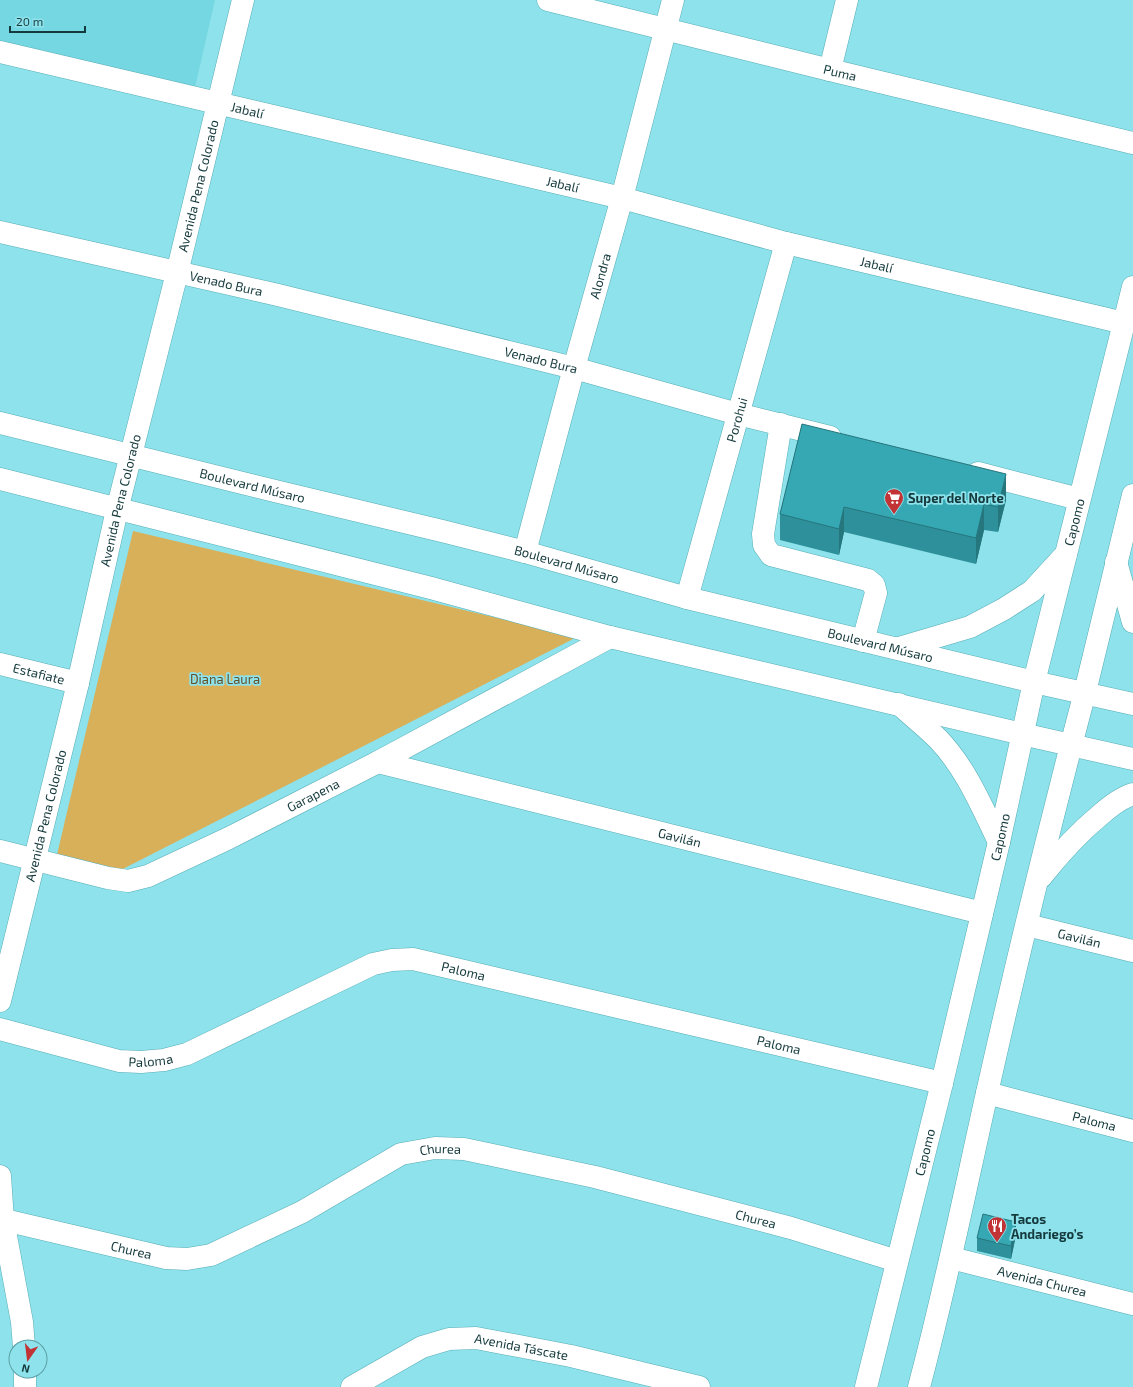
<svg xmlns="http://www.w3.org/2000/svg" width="1133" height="1387" viewBox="0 0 1133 1387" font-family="'Exo 2',sans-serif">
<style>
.built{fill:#75d7e1}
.green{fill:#d9b05a}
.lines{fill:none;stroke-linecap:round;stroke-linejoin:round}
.minor-casing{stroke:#57adb6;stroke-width:23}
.major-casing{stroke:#57adb6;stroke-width:23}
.minor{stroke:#fff;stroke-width:22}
.major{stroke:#fff;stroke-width:22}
.wall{fill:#2e909a}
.shaded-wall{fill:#26767d}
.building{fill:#36a8b3;stroke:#26767d}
.labels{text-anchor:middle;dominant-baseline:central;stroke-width:3.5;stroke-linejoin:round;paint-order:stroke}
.street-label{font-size:13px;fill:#153a3d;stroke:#8de2eb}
.poi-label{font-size:13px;font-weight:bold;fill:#153a3d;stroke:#8de2eb;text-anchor:start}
.park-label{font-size:13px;fill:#645129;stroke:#8de2eb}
</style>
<rect width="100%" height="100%" fill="#8de2eb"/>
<path class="built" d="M0,0H215L193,96L0,50Z"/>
<path class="green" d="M133,531L577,637L115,873L56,859Z"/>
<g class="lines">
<g class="minor-casing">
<g id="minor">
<path id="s1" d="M548,0L830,70L1133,143"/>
<path id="s2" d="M0,52L622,198L786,243L1124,323"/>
<path d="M830,70L847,0"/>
<path id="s3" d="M0,232L278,295L574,368L738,414L830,437"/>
<path id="s4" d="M0,423L279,492L442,531L525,552L687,598L1034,682L1133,287"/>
<path d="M781,424L763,534L764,545L771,555L868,580L874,585L876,593L863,641"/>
<path d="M978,473L1079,499"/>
<path d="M0,479L431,588L610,637L1022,734"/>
<path id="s5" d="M525,552L574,368L622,198L673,0"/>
<path id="s6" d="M687,598L786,243"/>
<path d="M899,648L970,627L1004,609L1032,591L1066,554"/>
<path id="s7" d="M0,664L78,683"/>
<path d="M1085,692L1133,495"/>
<path id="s8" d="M378,762L982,913"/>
<path id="s9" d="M0,851L108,878L128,881L148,876L229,838L378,762L610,637"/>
<path id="s10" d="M1027,925L1133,951"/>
<path id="s11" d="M0,1001L78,683L117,510L177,273L243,0"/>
<path id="s12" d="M0,1029L119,1061L141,1062L164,1060L187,1054L373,964L392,960L413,959L942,1083"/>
<path id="s13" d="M987,1093L1133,1131"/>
<path d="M0,1176L3,1220L22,1322L24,1347"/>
<path id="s14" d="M0,1219L166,1258L187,1259L211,1255L302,1212L401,1154L435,1148L464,1149L595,1177L791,1228L897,1261"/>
<path id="s15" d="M951,1258L1133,1304"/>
<path d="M25,1371V1387"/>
<path id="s16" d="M352,1387L422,1347L449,1339L476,1338L571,1356L699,1387"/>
</g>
</g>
<g class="major-casing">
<g id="major">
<path d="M1116,562L1133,622"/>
<path d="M899,704C912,716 926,727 938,739C966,768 982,807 999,842"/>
<path d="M1022,734L1133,759"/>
<path d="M1041,877C1060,853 1076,835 1099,816C1109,807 1120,798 1133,794"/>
<path id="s17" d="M866,1387L942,1083L999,842L1034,682L1133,704"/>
<path d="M919,1387C945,1290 965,1191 987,1093C1017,959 1050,825 1085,692"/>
</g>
</g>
<use href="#minor" class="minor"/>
<use href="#major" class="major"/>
</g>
<path class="wall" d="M802,424L1006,500L998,532L984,530L976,564L844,532L839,555L780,540V514Z
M1016,1235L1011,1259L977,1251V1238Z"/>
<path class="shaded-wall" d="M1006,474V500L998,532V507Z
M984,504V530L976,564V538Z
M844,507V532L839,555V529Z
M1016,1222V1235L1011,1259V1246Z"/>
<path class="building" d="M802,424L1006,474L998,507L984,504L976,538L844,507L839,529L780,514Z
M983,1214L1016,1222L1011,1246L977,1238Z"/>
<defs>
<g id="supermarket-pin" transform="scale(1)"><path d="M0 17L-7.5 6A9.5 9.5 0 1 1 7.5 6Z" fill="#c23336" stroke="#8de2eb"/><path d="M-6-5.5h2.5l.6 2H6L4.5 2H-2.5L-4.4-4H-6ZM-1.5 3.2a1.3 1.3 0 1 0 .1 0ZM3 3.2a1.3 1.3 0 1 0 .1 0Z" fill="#fff"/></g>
<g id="restaurant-pin" transform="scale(1)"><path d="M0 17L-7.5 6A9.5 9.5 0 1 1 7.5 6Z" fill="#c23336" stroke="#8de2eb"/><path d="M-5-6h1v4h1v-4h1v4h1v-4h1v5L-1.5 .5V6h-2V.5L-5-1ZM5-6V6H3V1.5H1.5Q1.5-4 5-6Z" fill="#fff"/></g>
</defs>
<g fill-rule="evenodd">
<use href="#supermarket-pin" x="894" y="498"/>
<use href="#restaurant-pin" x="997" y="1226"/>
</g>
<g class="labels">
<g class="street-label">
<text stroke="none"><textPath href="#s1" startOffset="301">Puma</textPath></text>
<text stroke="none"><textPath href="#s2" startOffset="254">Jabalí</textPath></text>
<text stroke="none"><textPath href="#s2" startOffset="578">Jabalí</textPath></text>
<text stroke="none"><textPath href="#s11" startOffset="839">Avenida Pena Colorado</textPath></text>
<text stroke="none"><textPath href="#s2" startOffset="902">Jabalí</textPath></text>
<text stroke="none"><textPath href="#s5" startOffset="286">Alondra</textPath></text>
<text stroke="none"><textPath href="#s3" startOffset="232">Venado Bura</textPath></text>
<text stroke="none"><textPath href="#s3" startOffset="556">Venado Bura</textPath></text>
<text stroke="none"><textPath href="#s6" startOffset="185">Porohui</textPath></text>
<text stroke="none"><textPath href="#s4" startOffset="260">Boulevard Músaro</textPath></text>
<text stroke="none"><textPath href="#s11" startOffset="515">Avenida Pena Colorado</textPath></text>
<text stroke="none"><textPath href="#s4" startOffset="1231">Capomo</textPath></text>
<text stroke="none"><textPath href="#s4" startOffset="584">Boulevard Músaro</textPath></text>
<text stroke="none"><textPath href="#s4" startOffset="908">Boulevard Músaro</textPath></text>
<text stroke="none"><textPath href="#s7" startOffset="40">Estafiate</textPath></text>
<text stroke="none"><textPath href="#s9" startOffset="336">Garapena</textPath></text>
<text stroke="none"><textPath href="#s11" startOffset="191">Avenida Pena Colorado</textPath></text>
<text stroke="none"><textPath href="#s8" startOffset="311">Gavilán</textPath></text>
<text stroke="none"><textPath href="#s17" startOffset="566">Capomo</textPath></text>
<text stroke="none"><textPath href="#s10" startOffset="54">Gavilán</textPath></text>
<text stroke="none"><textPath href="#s12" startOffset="491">Paloma</textPath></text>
<text stroke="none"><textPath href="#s12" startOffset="815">Paloma</textPath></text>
<text stroke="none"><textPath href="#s12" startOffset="155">Paloma</textPath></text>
<text stroke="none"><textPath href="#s13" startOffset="111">Paloma</textPath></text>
<text stroke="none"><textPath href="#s14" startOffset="471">Churea</textPath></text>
<text stroke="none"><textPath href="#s17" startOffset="242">Capomo</textPath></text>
<text stroke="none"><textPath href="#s14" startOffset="795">Churea</textPath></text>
<text stroke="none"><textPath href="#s14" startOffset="135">Churea</textPath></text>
<text stroke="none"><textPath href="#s15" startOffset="94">Avenida Churea</textPath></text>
<text stroke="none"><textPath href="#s16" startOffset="182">Avenida Táscate</textPath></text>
</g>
<g class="poi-label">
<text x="908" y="498">Super del Norte</text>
<text x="1011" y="1219">Tacos<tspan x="1011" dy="15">Andariego’s</tspan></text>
</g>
<g class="park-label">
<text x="225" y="679">Diana Laura</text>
</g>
</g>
<g transform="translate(28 1359) rotate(194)"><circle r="19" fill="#8de2eb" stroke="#5d9fa5"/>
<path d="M0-3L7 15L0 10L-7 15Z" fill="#c23336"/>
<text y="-6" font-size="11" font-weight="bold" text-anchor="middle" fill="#153a3d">N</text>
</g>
<path d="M10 26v6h75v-6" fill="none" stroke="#153a3d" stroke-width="2"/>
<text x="16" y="26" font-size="12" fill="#153a3d" stroke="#8de2eb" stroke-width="3" paint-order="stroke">20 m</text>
</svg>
